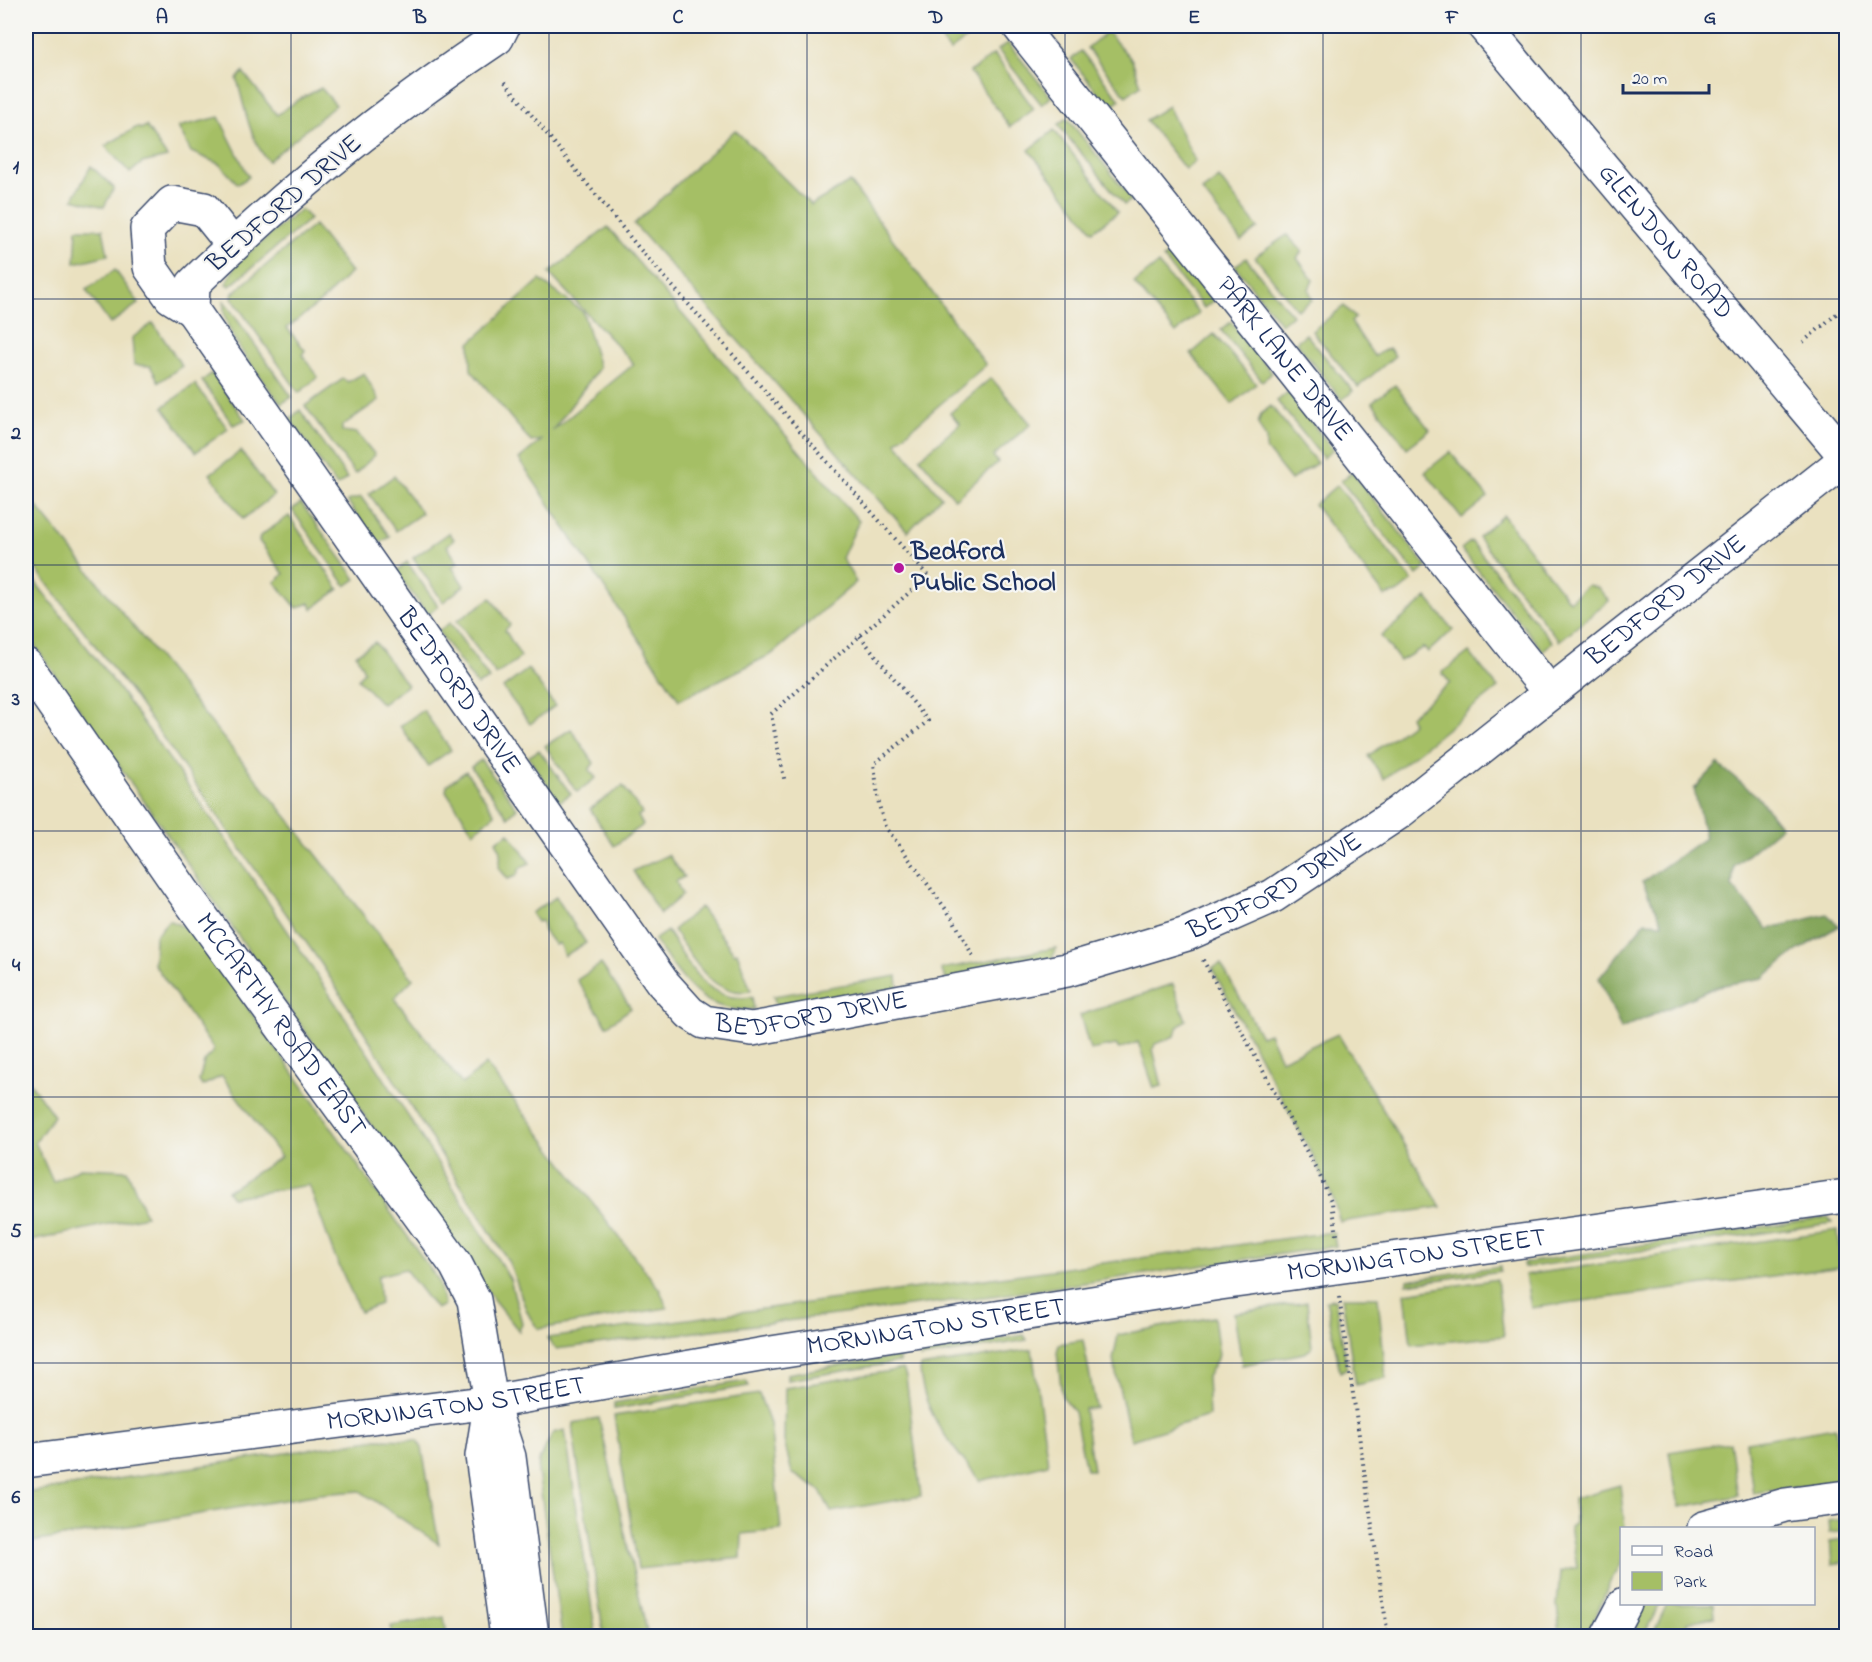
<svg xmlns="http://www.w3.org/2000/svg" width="1872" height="1662" viewBox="0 0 1872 1662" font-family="'Indie Flower',sans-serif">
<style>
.green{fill:#a5bf65;stroke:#607762;stroke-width:1.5}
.forest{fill:#84a65a;stroke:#506a5c;stroke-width:1.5}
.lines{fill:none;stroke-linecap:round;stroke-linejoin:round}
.minor-casing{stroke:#3a4a6d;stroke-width:36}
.tertiary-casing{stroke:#3a4a6d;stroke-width:36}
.secondary-casing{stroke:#3a4a6d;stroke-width:36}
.path{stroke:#3a4a6d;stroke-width:4;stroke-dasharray:1.5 4.5;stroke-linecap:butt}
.minor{stroke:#fff;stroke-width:33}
.tertiary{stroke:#fff;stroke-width:33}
.secondary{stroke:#fff;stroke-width:33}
.grid{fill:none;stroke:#1b2f5e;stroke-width:1.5;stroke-opacity:0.55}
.poi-dot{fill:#b5179e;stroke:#f6f6f2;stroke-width:2}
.labels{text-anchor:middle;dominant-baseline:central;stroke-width:4.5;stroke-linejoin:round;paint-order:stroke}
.street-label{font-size:27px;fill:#1b2f5e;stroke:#f6f6f2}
.poi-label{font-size:27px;font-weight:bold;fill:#1b2f5e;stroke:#f6f6f2;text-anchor:start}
.neatline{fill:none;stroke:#1b2f5e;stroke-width:2}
.grid-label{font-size:20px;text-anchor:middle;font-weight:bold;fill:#1b2f5e}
</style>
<rect width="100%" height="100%" fill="#f6f6f2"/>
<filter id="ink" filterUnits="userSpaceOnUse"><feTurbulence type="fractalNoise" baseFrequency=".0167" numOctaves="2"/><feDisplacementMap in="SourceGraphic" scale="12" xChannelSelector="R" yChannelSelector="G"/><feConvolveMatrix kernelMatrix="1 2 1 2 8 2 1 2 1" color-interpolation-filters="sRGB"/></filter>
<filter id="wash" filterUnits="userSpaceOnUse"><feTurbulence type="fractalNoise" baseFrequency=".008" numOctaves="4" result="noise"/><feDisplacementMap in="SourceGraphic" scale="24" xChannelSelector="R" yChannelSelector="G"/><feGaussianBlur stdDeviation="1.35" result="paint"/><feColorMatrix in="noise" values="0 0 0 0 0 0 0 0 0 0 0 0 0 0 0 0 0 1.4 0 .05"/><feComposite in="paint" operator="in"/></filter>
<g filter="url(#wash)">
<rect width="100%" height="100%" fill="#eae1c0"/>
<path class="green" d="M931,26H970L975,32L950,51Z
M1107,32L1132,60L1141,85L1126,96L1087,48Z
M1008,43L1051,97L1042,105L998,50Z
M1081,51L1120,100L1110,108L1071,59Z
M994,54L1034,109L1010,127L970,72Z
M243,72L277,115L298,100L321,88L336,105L268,161C250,141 244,105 237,79Z
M1168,106L1195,161L1185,169L1146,120Z
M219,117L249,177L238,184L219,164L191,152L178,127Z
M1067,118L1132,199L1124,205L1058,125Z
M146,126L167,157L142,163L130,173L105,146L137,127L141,129Z
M735,130L811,205L850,182L986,365L896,442L941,497L908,532L634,224Z
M1054,130L1118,212L1093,231L1029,150Z
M91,166L114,188L104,207L73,199Z
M1219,178L1258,228L1241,241L1202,191Z
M301,209L310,219L230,286L226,284L237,263Z
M314,225L351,272L323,300L287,328L305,350L302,355L318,377L299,393L232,298L233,293Z
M608,227L859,521L842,558L856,582L772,654L679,700L519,459L542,440L531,442L471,370L470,343L540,280L583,312L599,368L552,431L634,364L549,273Z
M77,229H103L108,255L75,263Z
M1287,235L1302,251L1297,258L1313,280L1309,289L1312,300L1297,310L1255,257Z
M1174,250L1214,300L1204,308L1163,258Z
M1246,258L1292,315L1281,324L1235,266Z
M1158,264L1199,313L1176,333L1134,283Z
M115,270L139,303L110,324L86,290Z
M224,301L292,397L281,404C263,379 220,333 224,301Z
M1344,306L1355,318L1351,322L1374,356L1389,348L1395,356L1358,387L1312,331Z
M1231,322L1272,373L1262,381L1221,330Z
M153,323L182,366L159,382L150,366L134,365L132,338Z
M1214,334L1256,384L1232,404L1191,354Z
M1306,334L1353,391L1342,400L1296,342Z
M212,373L245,420L233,425L202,381Z
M364,373L379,400L342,426V431L357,433L375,455L355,474L305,406L343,379L348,382Z
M991,378L1031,424L993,456L998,462L955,499L920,458L960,424L950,413Z
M195,384L228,429L196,452L163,407Z
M1395,385L1430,430L1407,448L1372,402Z
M1288,392L1333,450L1323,458L1277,401Z
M1271,406L1317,463L1291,480L1266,449V439L1258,424L1261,414Z
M300,410L347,478L337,486L290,419Z
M241,451L274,495L243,519L210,474Z
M1450,452L1488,497L1462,518L1425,472Z
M1352,472L1427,567L1417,575L1341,481Z
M394,476L422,513L396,531L369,494Z
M1337,485L1412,581L1397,593L1385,596L1314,505Z
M26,493L299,832L413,979L394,998L462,1084L486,1064L660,1290L667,1308L539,1329C522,1313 519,1281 507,1259L322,965L131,692L26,556Z
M361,497L390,537L378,544L347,501Z
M301,503L356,579L346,586L292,510Z
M1503,515L1569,601L1588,585L1598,588L1609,601L1559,641L1478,537Z
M289,516L339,589L312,609L310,603L297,608L275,582L284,574L259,541L260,536Z
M449,533L454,539L447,546L458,563L452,567L464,586L443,602L413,558Z
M1471,541L1552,642L1543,651L1461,549Z
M407,562L438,606L428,615L396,572Z
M26,570C56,610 89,648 118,688C258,879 386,1078 510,1279L522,1323L519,1331L493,1299L26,633Z
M491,598L510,625L505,630L521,657L496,675L457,621Z
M1427,598L1453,630L1428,652L1424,647L1400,661L1381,636Z
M450,623L489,679L477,685L438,631Z
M375,642L407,685L382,704L358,679L364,671L356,654Z
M1469,652L1498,688L1384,779L1368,756L1413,723L1410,716L1450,683L1442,673Z
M528,669L555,706L530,724L503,688Z
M423,710L451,750L428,766L400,726Z
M571,729L594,763L589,770L596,778L577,792L545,746Z
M539,750L571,794L559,802L528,757Z
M481,760L517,808L508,817L471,767Z
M466,771L495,814L473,832L446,791L447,785Z
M623,786L642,813L638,816L643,825L614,846L590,809Z
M509,833L530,863L521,867L516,876L508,879L499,868L501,851L496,841Z
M668,855L684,877L676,881L682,895L660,914L633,871Z
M556,897L586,943L564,956L559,943L555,945L544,931L542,921L537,922L531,913Z
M700,907L734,953L737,952L751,991C711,998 693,958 673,930Z
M169,920L195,932L438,1280L444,1305L436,1309L405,1269L378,1276L380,1304L360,1312L333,1252L309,1185L232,1197L227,1191L281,1157L222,1076L202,1086L199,1081L204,1062L214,1050L154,964L155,936Z
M667,931C689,964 706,1004 752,997L754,1009C701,1016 682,977 654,940Z
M1056,948L1052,959L946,980L941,969Z
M601,964L631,1008L607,1026L577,980Z
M1221,964L1261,1036L1269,1033L1281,1060L1338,1034L1441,1207L1340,1222L1333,1198L1316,1162L1212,968Z
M897,976L898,988L777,1006L773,996Z
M1173,984L1186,1020L1178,1027L1175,1036L1155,1044L1153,1049L1162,1086L1154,1088L1138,1042L1119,1049L1116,1045L1090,1050L1080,1015Z
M26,1077L54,1116L35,1142L53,1182L80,1168L127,1170L146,1216L31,1241L26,1235Z
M1828,1217L1832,1223L1524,1268L1523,1263Z
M1838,1230L1841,1267L1531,1308L1525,1275Z
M1333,1232L1336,1246L1008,1294L556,1349L547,1338Z
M1500,1266V1271L1406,1284L1408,1280Z
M1497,1279L1504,1336L1411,1345L1405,1293Z
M1342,1297H1378L1386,1378L1356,1385Z
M1335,1299L1347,1368L1340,1372L1326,1300Z
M1307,1302L1312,1348L1305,1353L1242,1365L1234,1313Z
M1214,1317L1219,1355L1207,1377L1209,1416L1131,1440L1113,1360L1118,1335Z
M1024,1335L1027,1340L920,1358L921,1352Z
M1083,1340L1096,1408L1084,1409L1093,1470H1086L1074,1412L1062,1396L1057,1352L1059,1344Z
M1032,1349L1048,1464L980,1481C953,1447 921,1412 920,1367Z
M898,1356L900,1362L787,1380V1374Z
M903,1369L906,1377L921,1496L831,1512L820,1490L792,1473L784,1441L785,1388Z
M746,1381L749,1386L614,1409V1403Z
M759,1394L770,1424L781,1530L742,1534L741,1558L638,1569L614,1416Z
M599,1418L648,1636H604L573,1433L574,1423Z
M1835,1427L1843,1481L1753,1493L1746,1442Z
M565,1430L596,1636H562L538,1472L539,1460L553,1433Z
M377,1439L417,1440L422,1448L439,1544L360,1491L320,1494L26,1543V1493Z
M1730,1442L1738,1496L1679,1507L1669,1452Z
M1620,1485L1625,1528H1622L1621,1565L1611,1580L1587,1636H1560L1557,1605L1560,1572L1577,1567L1570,1527L1575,1523L1574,1498Z
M1846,1519V1531L1829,1533L1828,1521Z
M1846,1539V1562L1832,1564L1830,1541Z
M1645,1604H1660L1643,1636H1632Z
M1667,1604H1714L1715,1617L1687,1622L1689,1636H1652Z
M444,1617L447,1636H393L391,1626Z"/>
<path class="forest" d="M1718,764L1757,796L1781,827L1734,866L1732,886L1768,929L1827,914L1839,926L1795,952L1763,978L1718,986L1621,1029L1599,978L1645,922L1663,923L1642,882L1705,838L1694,789Z"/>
</g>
<g filter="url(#ink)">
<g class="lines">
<g class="minor-casing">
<g id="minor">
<path id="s1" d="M503,26L497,38C390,109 285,194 193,284L192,310L662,982L690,1013L704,1022L752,1029L1067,970L1187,934L1273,896L1398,813L1846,459"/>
<path id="s2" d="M1019,26L1550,693"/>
<path id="s3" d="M1484,26L1846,457"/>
<path d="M192,310L171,297L150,267L147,229L172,203L204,209L233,245"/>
<path d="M1704,1528L1785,1505L1846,1497"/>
<path d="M1608,1636L1625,1604"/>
</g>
</g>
<g class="tertiary-casing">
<g id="tertiary">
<path id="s4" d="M26,665L182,890L456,1265L474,1300L491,1402L509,1457L532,1636"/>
<path d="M490,1406L482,1456L507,1636"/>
</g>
</g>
<g class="secondary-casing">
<g id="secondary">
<path id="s5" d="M26,1461L491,1402L765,1354L1220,1283L1846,1196"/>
</g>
</g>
<path class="path" d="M505,82L638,247L928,576L771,714L785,783
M1803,342L1846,306
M860,636L928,721L874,764L879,805L885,826L953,919L974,958
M1203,960L1320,1176L1332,1203L1337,1235
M1339,1297L1388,1636"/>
<use href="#minor" class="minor"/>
<use href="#tertiary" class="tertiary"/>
<use href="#secondary" class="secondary"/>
</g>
</g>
<path class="grid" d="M291,26V1636M549,26V1636M807,26V1636M1065,26V1636M1323,26V1636M1581,26V1636M26,299H1846M26,565H1846M26,831H1846M26,1097H1846M26,1363H1846"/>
<circle class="poi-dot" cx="899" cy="568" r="6"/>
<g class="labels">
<g class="street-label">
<text transform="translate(285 204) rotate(-41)">BEDFORD DRIVE</text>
<text stroke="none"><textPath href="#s3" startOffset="282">GLENDON ROAD</textPath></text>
<text stroke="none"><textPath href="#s2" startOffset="426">PARK LANE DRIVE</textPath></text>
<text stroke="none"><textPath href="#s1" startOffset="2390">BEDFORD DRIVE</textPath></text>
<text stroke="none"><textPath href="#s1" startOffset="896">BEDFORD DRIVE</textPath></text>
<text stroke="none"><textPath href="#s1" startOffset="1904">BEDFORD DRIVE</textPath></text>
<text stroke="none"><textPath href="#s1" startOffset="1418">BEDFORD DRIVE</textPath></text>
<text stroke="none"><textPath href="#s4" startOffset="441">MCCARTHY ROAD EAST</textPath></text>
<text stroke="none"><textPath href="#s5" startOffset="1406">MORNINGTON STREET</textPath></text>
<text stroke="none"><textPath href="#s5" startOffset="920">MORNINGTON STREET</textPath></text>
<text stroke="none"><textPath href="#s5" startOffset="434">MORNINGTON STREET</textPath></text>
</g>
<g class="poi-label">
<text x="911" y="552">Bedford<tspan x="911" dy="31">Public School</tspan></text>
</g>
</g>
<rect width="1872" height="1662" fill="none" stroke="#f6f6f2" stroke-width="66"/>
<rect x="1620" y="1527" width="195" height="78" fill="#f6f6f2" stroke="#9ea6b7" stroke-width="1.5"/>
<rect x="1632" y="1546" width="30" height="9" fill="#ffffff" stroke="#9ea6b7" stroke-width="1.5"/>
<text x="1674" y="1557" font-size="18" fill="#1b2f5e">Road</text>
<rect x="1632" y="1572" width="30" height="18" fill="#a5bf65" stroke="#9ea6b7" stroke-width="1.5"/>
<text x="1674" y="1587" font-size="18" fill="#1b2f5e">Park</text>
<path d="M1623 84v9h86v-9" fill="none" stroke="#1b2f5e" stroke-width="3"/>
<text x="1632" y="84" font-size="18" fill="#1b2f5e" stroke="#f6f6f2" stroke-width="4.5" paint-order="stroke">20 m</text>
<rect x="33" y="33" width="1806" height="1596" class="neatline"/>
<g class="grid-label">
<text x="162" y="23">A</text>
<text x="420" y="23">B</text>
<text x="678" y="23">C</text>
<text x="936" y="23">D</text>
<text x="1194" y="23">E</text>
<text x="1452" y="23">F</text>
<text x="1710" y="23">G</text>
<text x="16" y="173">1</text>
<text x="16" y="439">2</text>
<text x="16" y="705">3</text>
<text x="16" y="971">4</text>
<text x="16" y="1237">5</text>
<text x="16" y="1503">6</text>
</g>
</svg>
